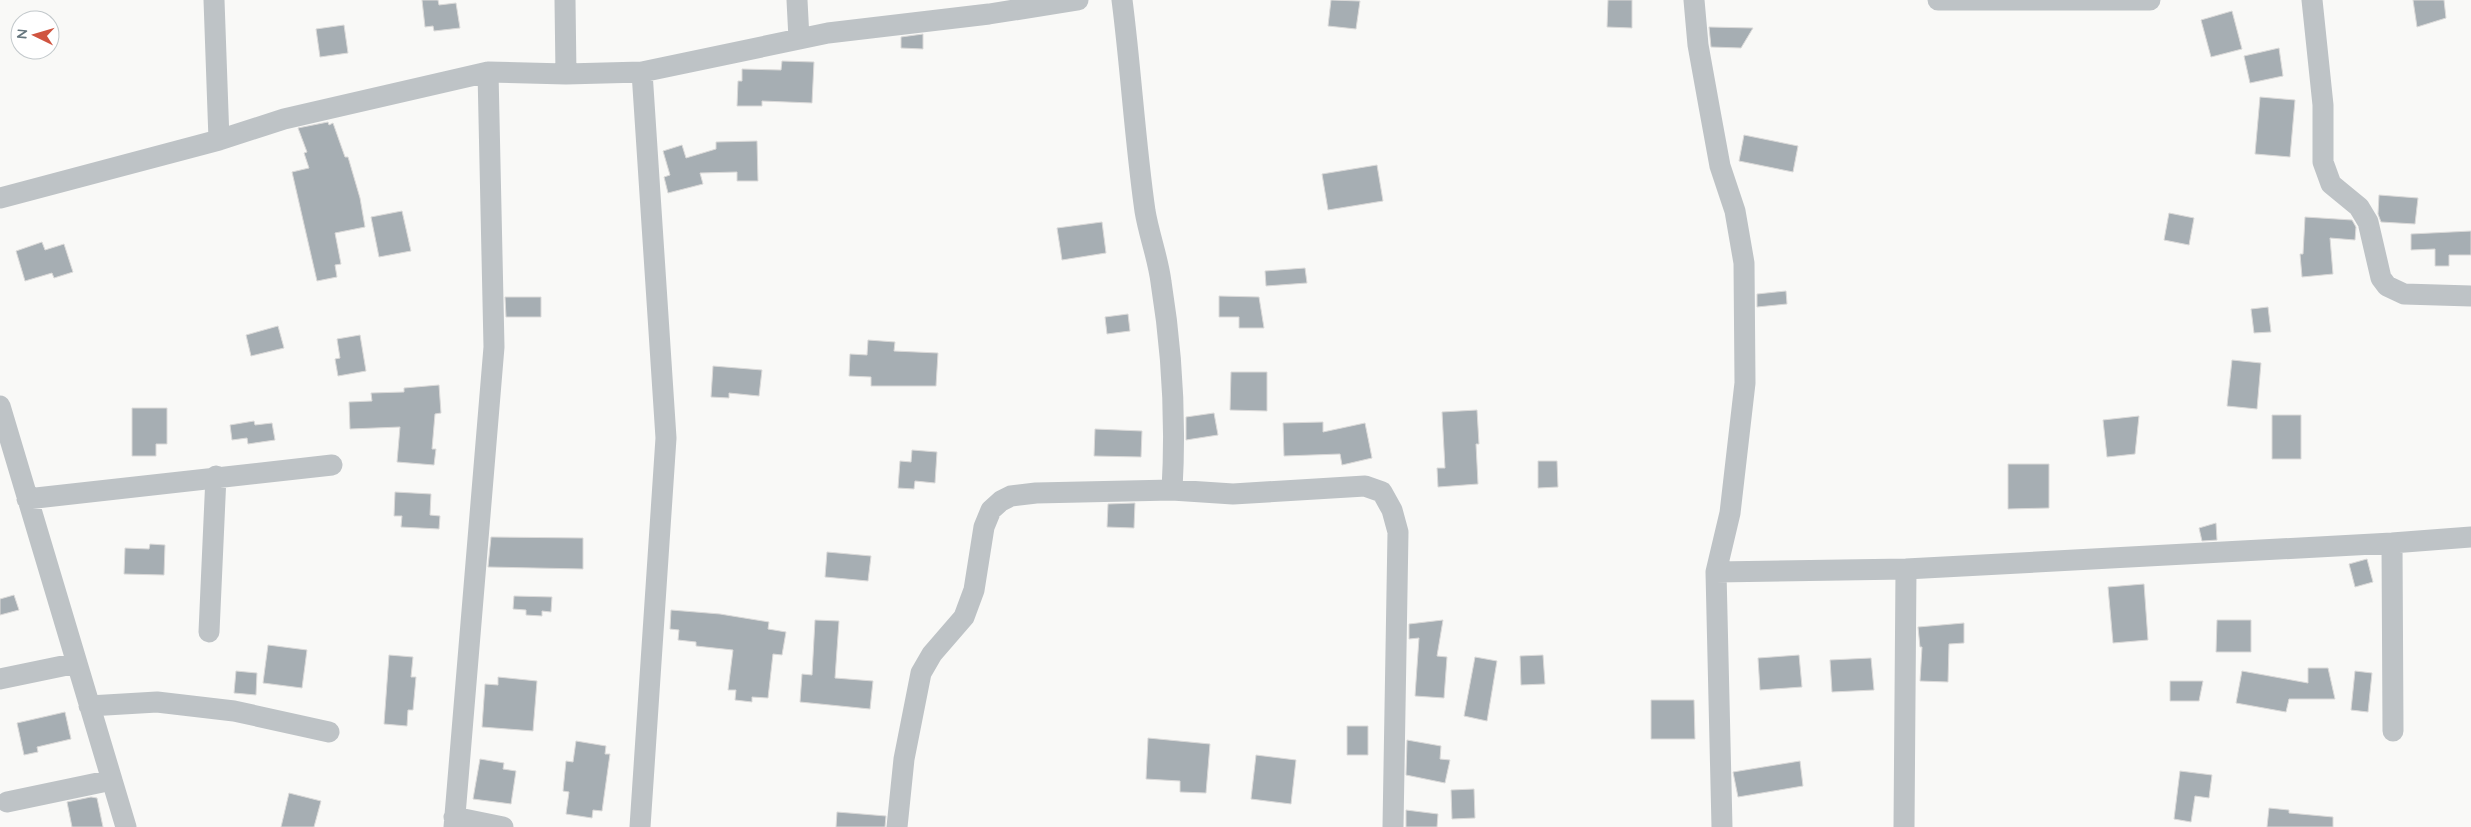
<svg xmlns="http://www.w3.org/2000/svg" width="2471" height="827" viewBox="0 0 2471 827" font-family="Quicksand,sans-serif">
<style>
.building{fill:#a6aeb3;stroke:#dbdad9}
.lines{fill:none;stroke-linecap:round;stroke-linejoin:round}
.minor{stroke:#bec3c6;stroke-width:21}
</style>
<rect width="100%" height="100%" fill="#f9f9f7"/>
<path class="building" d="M422,0H438L439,5L456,3L460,28L434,31L433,26L425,27Z
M1331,0L1360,1L1356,29L1328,26Z
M1608,0H1632V28L1607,27Z
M2413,0H2444L2446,18L2417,27Z
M2232,11L2242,49L2211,57L2201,20Z
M344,25L348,53L320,57L316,29Z
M1709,27L1753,28L1741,48L1711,47Z
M923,34V49L901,48V37Z
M2279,48L2283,76L2250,83L2244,56Z
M782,61L814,62L812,103L762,101V106H737L738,81H742V69L781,70Z
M2260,97L2295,100L2290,157L2255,154Z
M328,122L329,125L333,123L345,157H348L360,198L365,227L335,233L341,264L335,265L337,277L317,281L292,172L309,168L304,153L307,152L298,128Z
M1744,135L1798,146L1793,172L1739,161Z
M757,141L758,181H737V172L700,173L703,184L668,193L664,177L670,175L663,151L682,145L686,158L716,149V142Z
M1377,165L1383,201L1328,210L1322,174Z
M2379,195L2418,198L2415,224L2381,222L2378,214Z
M402,211L411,251L379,257L371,217Z
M2169,213L2194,218L2189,245L2164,240Z
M2305,217L2352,220L2356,227L2355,240L2330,238L2333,274L2302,277L2300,254H2303Z
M1102,222L1106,253L1062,260L1057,228Z
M2471,231V255H2449V266H2435V249L2411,250V234Z
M42,242L45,250L64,244L73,272L54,278L52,273L25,281L16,251Z
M1305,268L1307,283L1266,286L1265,271Z
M1786,291L1787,304L1757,307V294Z
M1219,296L1259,297L1264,328H1239V317H1219Z
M505,297H541V317H506Z
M2268,307L2271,332L2254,333L2251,309Z
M1128,314L1130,331L1107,334L1105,317Z
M278,326L284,348L251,356L246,335Z
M360,335L366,371L338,376L335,359L340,358L337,339Z
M868,340L895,342L894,351L938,353L936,386H871V377L849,376L850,354L867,355Z
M2232,360L2261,363L2257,409L2227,406Z
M713,366L762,370L759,396L729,393V398L711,397Z
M1231,372H1267V411L1230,410Z
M439,385L441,413L435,414L432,449H436L434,465L397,462L400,427L350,429L349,402L372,401L371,393L404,392V388Z
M132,408H167V444H156V456H132Z
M1477,410L1479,444H1476L1478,484L1438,487L1437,468H1445L1442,412Z
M1214,413L1218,435L1186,440V417Z
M2272,415H2301V459H2272Z
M2139,416L2135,454L2107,457L2103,420Z
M254,421L255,425L272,423L275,440L248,444L247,438L232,440L230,425Z
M1323,422V432L1365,423L1372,458L1342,465L1340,454L1284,456L1283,423Z
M1095,429L1142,431L1141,457L1094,456Z
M912,450L937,452L935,483L915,481L914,489L898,488L900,461L911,462Z
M1538,461H1557L1558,487L1538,488Z
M2008,464H2049V508L2008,509Z
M395,492L431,494L430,515L440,516L439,529L401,527L402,516H394Z
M1135,503L1134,528L1107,527L1108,504Z
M2216,523L2217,540L2202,541L2199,528Z
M491,537L583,538V569L488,567Z
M150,544L165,545L164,575L124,574L125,548L149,549Z
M827,552L871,556L868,581L825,577Z
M2367,559L2373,582L2355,587L2349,564Z
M2144,584L2148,640L2113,643L2108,587Z
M14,595L19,610L0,615V599Z
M514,596L552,597L551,612L542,611V616L526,615V610L513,609Z
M671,610L720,614L769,622L768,629L786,632L782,655L773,654L768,698L752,697V702L735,700L736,690H728L733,650L696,646V642L678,640L679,630L670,629Z
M815,620L839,621L835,678L873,681L870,709L800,702L802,674L812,675Z
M1443,620L1437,656L1447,657L1444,698L1415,696L1419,638L1409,639V624Z
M2217,620H2251V652H2216Z
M1964,623V643L1949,644L1948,682L1920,681L1922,647H1920L1918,627Z
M268,645L307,650L302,688L263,683Z
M389,655L413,657L411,677H416L413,710H408L407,726L384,724Z
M1543,655L1545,684L1521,685L1520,656Z
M1799,655L1802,687L1760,690L1758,658Z
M1475,657L1497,661L1487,721L1464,716Z
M1871,658L1874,690L1832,692L1830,660Z
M2308,668H2328L2335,699H2289L2286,712L2236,703L2242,671L2308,683Z
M236,671L257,673L256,695L234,693Z
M2355,671L2372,673L2368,712L2351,710Z
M498,677L537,681L533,731L482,727L485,684L498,685Z
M2170,681H2203L2199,701H2170Z
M1651,700H1694L1695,739H1651Z
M65,712L71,739L37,747L38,752L24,755L17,723Z
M1347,726H1368V755H1347Z
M1148,738L1210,744L1206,793L1180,792V781L1146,779Z
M1407,740L1441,746L1440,759L1450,760L1445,783L1406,775Z
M576,741L606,746L605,754H610L602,811L593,810L592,818L566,814L569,792L563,791L566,761L573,762Z
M1256,755L1296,760L1291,804L1251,799Z
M480,759L504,763L503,769L516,771L511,804L473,799Z
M1800,761L1803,786L1738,797L1733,772Z
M2180,771L2212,775L2209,798L2195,796L2191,822L2174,819Z
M1474,789L1475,818L1452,819L1451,790Z
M289,793L321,801L314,827H281Z
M91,797L97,798L103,827H72L67,802Z
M2269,808L2289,810V813L2333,817V827H2267Z
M1406,810L1438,814L1437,827H1406Z
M837,812L886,816L885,827H836Z"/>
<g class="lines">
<path class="minor" d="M214,0L219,140
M565,0L566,74
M797,0L799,39
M1122,0C1131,70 1135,141 1145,211C1149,235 1158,258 1161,282C1172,350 1176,421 1172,490
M1694,0L1698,45L1709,106L1720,166L1735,211L1744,263L1745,383L1730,513L1716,572L1722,827
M1938,0H2150
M2312,0L2323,105V162L2331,184L2359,207L2368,222L2381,278L2387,286L2404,294L2471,296
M0,198L219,140L284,119L488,72L566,74L642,72L828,33L989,14L1078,0
M0,406L126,827
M27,499L332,465
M2392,543L2393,731
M1716,572L1906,569L2392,543L2471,537
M209,632L216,476
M0,679L77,663
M89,706L157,702L234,711L329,732
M7,802L112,780
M454,817L503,827
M454,827L494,347L488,72
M640,827L666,438L642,72
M897,827L904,759L921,673L932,654L964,617L974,590L984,527L991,510L1001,501L1011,496L1036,493L1172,490L1233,494L1365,486L1382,492L1392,510L1398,532L1393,827
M1904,827L1906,569"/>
</g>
<g transform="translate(35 35) rotate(275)"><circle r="24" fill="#ffffff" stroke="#c2c8cb"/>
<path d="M0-4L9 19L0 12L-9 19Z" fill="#d05440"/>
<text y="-8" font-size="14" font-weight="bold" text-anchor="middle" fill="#66767e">N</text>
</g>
</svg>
